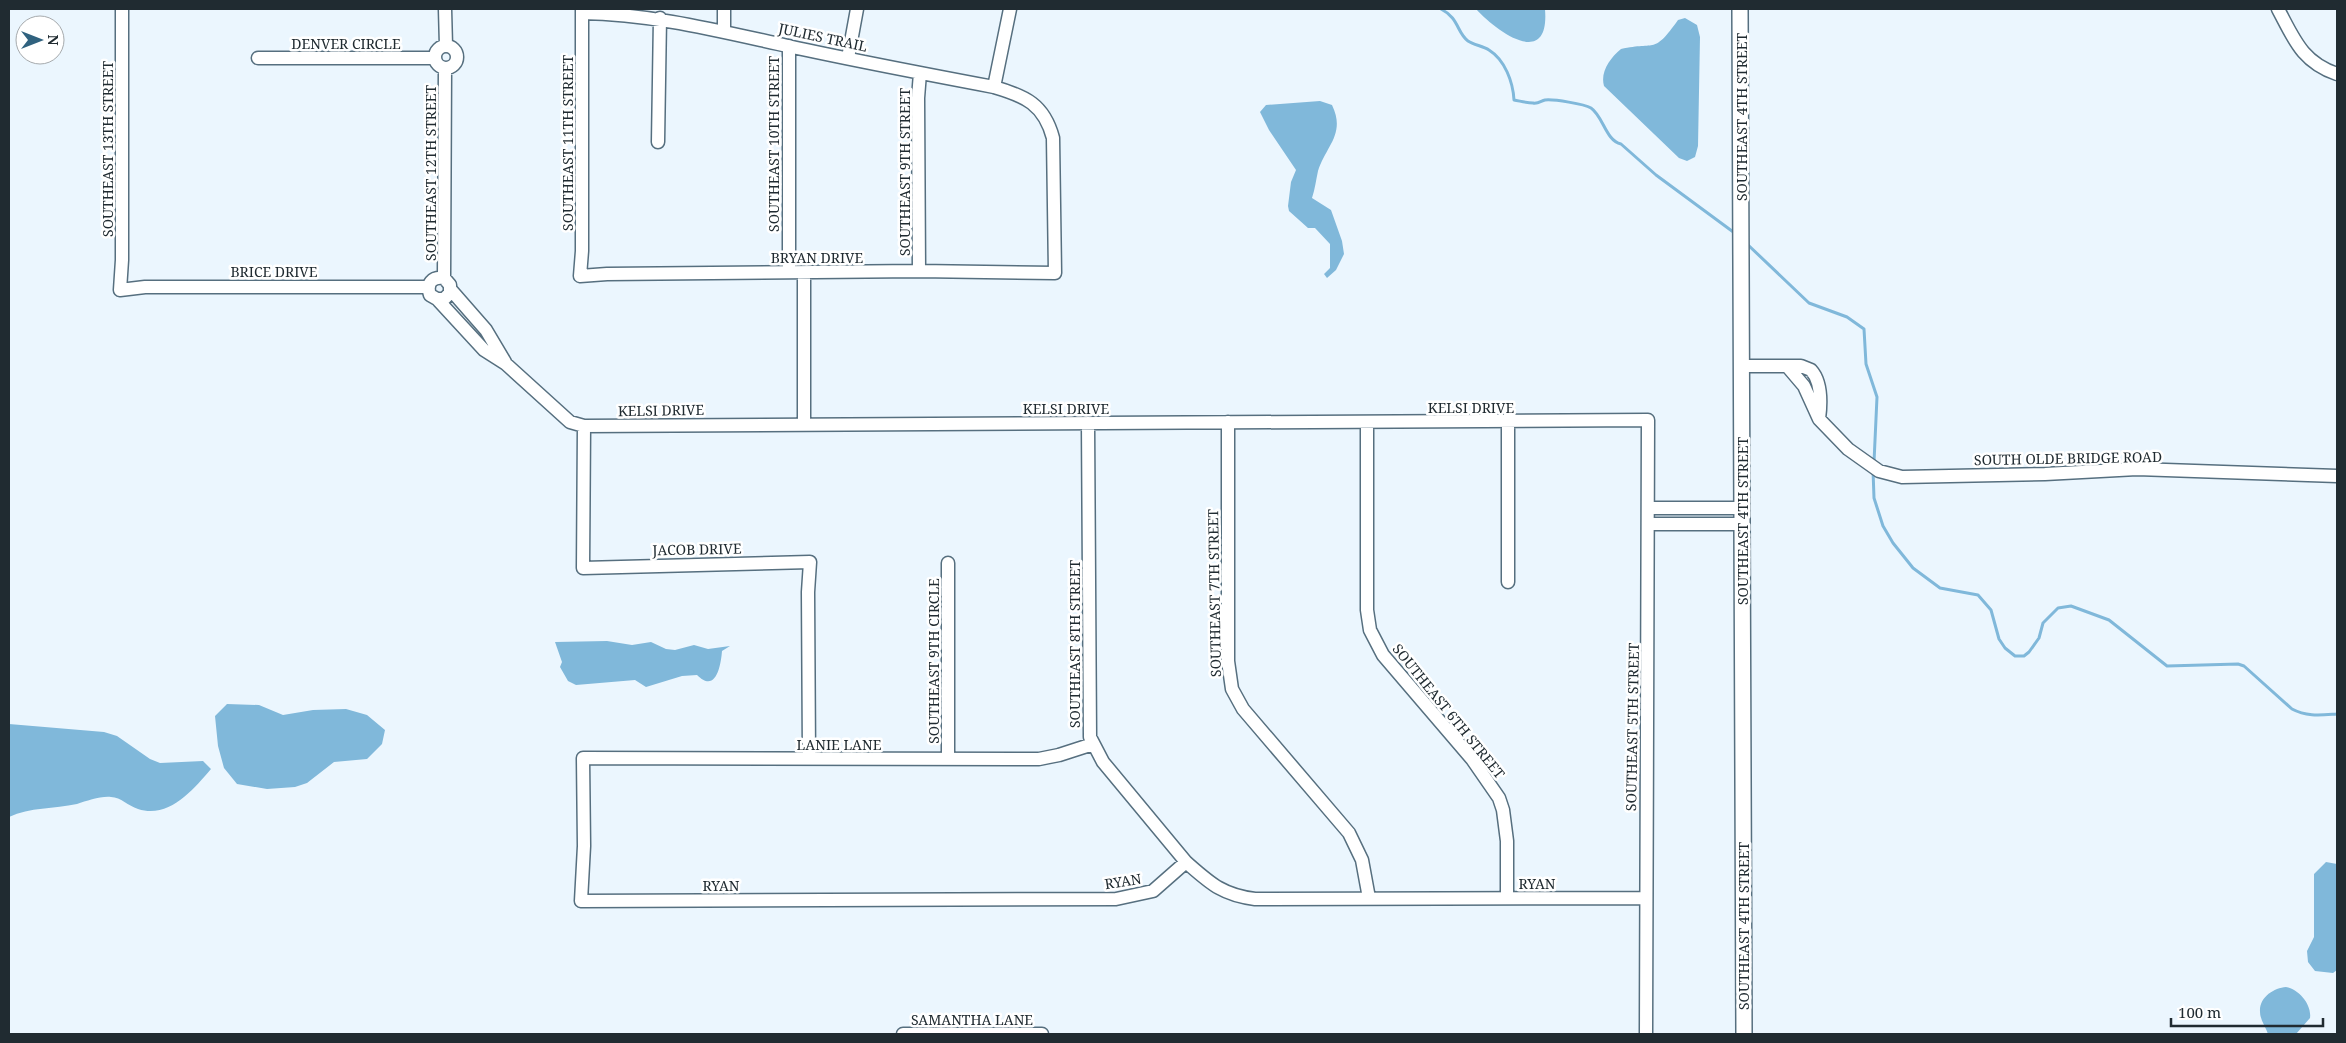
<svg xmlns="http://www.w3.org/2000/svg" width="2346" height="1043" viewBox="0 0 2346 1043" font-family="'Noto Serif',serif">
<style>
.water{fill:#80b8da}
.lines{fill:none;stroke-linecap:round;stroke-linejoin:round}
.stream{stroke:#80b8da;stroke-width:3}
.minor-casing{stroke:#566f7f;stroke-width:15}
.major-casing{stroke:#566f7f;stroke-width:18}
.minor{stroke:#fff;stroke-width:12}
.major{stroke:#fff;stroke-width:15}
.labels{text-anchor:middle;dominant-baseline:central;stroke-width:5;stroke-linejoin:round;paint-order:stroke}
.street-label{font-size:14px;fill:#202b31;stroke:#fff}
</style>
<rect width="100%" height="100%" fill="#ebf6fe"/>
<path class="water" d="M1476,9H1545C1550,70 1497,32 1476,9Z
M1685,18L1697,25L1700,37L1698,146L1695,157L1687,161L1679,158L1604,86C1600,72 1610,58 1621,49C1657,41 1653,55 1678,20Z
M1320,101L1332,105C1346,134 1326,146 1318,171C1316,180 1315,189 1312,198L1331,210L1342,241L1344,254L1336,270L1327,278L1324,274L1330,268V244L1315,228H1308L1289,211L1288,206L1291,182L1296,170L1269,130L1260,112L1266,105Z
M607,641L632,645L651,642L666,649L675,650L694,645L708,649L730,646L722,651C721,665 716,694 697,675L682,676L646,687L635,680L576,685L568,681L560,667L562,662L555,642Z
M227,704L259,705L283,715L313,710L346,709L367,715L385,730L382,744L367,759L334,762L307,783L295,787L267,789L237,784L224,768L218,746L215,716Z
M9,724L104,732L117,736L150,759L160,763L203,761L211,769C193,790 169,819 138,809C128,806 121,797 111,797C100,796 87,801 77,804C54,809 30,807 9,817Z
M2326,862L2337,864V970L2333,973L2315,971L2308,962L2307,951L2314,937V874Z
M2286,987C2299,989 2312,1005 2310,1018L2296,1034H2268C2266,1027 2260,1020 2260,1012C2259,997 2274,988 2286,987Z"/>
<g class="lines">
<path class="stream" d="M1441,9C1459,18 1457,33 1468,41C1474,45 1483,46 1489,50C1505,60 1513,82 1514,100C1520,101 1527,103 1533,103C1538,104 1541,101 1545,100C1554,99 1584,104 1591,108C1603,116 1606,141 1621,144L1656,175L1736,234
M1746,243L1809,303L1847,317L1864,329L1866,364L1877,397L1874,462
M1873,470L1874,498L1883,526L1893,543L1913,568L1940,588L1978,595L1991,610L1999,639L2005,648L2015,656H2024L2029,652L2039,638L2043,623L2058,608L2071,606L2109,620L2167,666L2238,664L2244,666L2292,709C2307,717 2321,715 2337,714"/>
<g class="minor-casing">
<path id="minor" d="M122,9V260L120,290L145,287H429
M445,9L446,46
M582,9V251L580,276L607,274L919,271L1055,273L1053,138C1044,104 1025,96 994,87C925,74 856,61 788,46C719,31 653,14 582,13
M724,9V31
M2278,9C2294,39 2302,62 2337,74
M789,46V272
M435 57a11 11 0 1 1 22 0a11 11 0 1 1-22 0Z
M258,58H435
M848,58L857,9
M994,87L1010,9
M658,142L660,18
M919,271L918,98L920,73
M804,273V423
M444,278L445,68
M451,290L486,330L505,362
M437,299H444L450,293V285L444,278C432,276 426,284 430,295L437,299L484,350L506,364L570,422L584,426L1648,420L1646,1034
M1742,366H1801L1811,370C1822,382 1821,404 1819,419
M1787,366L1804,386L1819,419L1848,449L1879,471L1902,477L2045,474L2137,469L2337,476
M1228,422V661L1232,689L1243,709L1349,833L1362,860L1369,898
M1508,422V582
M1088,423L1090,737L1103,762L1186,862
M1367,423V610L1370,630L1383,655L1472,759L1499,798L1503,810L1507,841V898
M584,426L583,568L810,562L808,592L809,758
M1648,508H1742
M1648,524H1742
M1093,744L1059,755L1039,759L583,758L584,846L581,901L1116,899L1153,891L1186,862C1210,883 1222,895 1255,899L1646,898
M948,759V563
M903,1034H1042"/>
</g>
<g class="major-casing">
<path id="major" d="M1740,9L1744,1034"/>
</g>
<use href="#minor" class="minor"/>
<use href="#major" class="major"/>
</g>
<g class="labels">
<g class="street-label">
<text transform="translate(823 37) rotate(12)">JULIES TRAIL</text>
<text x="346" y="43">DENVER CIRCLE</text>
<text transform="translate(1741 117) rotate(-90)">SOUTHEAST 4TH STREET</text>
<text transform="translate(567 143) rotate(-90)">SOUTHEAST 11TH STREET</text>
<text transform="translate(773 144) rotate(-90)">SOUTHEAST 10TH STREET</text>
<text transform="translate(107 149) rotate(-90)">SOUTHEAST 13TH STREET</text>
<text transform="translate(904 172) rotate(-90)">SOUTHEAST 9TH STREET</text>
<text transform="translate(430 173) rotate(-90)">SOUTHEAST 12TH STREET</text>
<text x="817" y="257">BRYAN DRIVE</text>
<text x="274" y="271">BRICE DRIVE</text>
<text x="1471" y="407">KELSI DRIVE</text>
<text x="1066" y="408">KELSI DRIVE</text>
<text transform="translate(661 410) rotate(-1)">KELSI DRIVE</text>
<text transform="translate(2068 458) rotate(-1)">SOUTH OLDE BRIDGE ROAD</text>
<text transform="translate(1742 521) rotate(-90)">SOUTHEAST 4TH STREET</text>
<text transform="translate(697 549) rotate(-1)">JACOB DRIVE</text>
<text transform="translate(1214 593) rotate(-91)">SOUTHEAST 7TH STREET</text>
<text transform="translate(1074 644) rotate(-90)">SOUTHEAST 8TH STREET</text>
<text transform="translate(933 661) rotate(-90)">SOUTHEAST 9TH CIRCLE</text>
<text transform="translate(1449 711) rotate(51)">SOUTHEAST 6TH STREET</text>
<text transform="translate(1632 727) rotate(-89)">SOUTHEAST 5TH STREET</text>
<text x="839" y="744">LANIE LANE</text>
<text transform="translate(1123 881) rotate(-9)">RYAN</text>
<text x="1537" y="883">RYAN</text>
<text x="721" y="885">RYAN</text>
<text transform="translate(1743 926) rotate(-90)">SOUTHEAST 4TH STREET</text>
<text x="972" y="1019">SAMANTHA LANE</text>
</g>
</g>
<rect width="2346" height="1043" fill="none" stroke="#202b31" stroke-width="20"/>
<g transform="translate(40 40) rotate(90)"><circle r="24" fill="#ffffff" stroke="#a6aaad"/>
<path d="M0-4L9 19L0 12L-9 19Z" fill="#30627f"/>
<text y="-8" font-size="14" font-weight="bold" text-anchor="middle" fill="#202b31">N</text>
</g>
<path d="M2171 1018v8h152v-8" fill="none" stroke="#202b31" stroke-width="2.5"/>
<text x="2178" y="1018" font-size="15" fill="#202b31" stroke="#ffffff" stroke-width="4" paint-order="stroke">100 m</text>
</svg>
